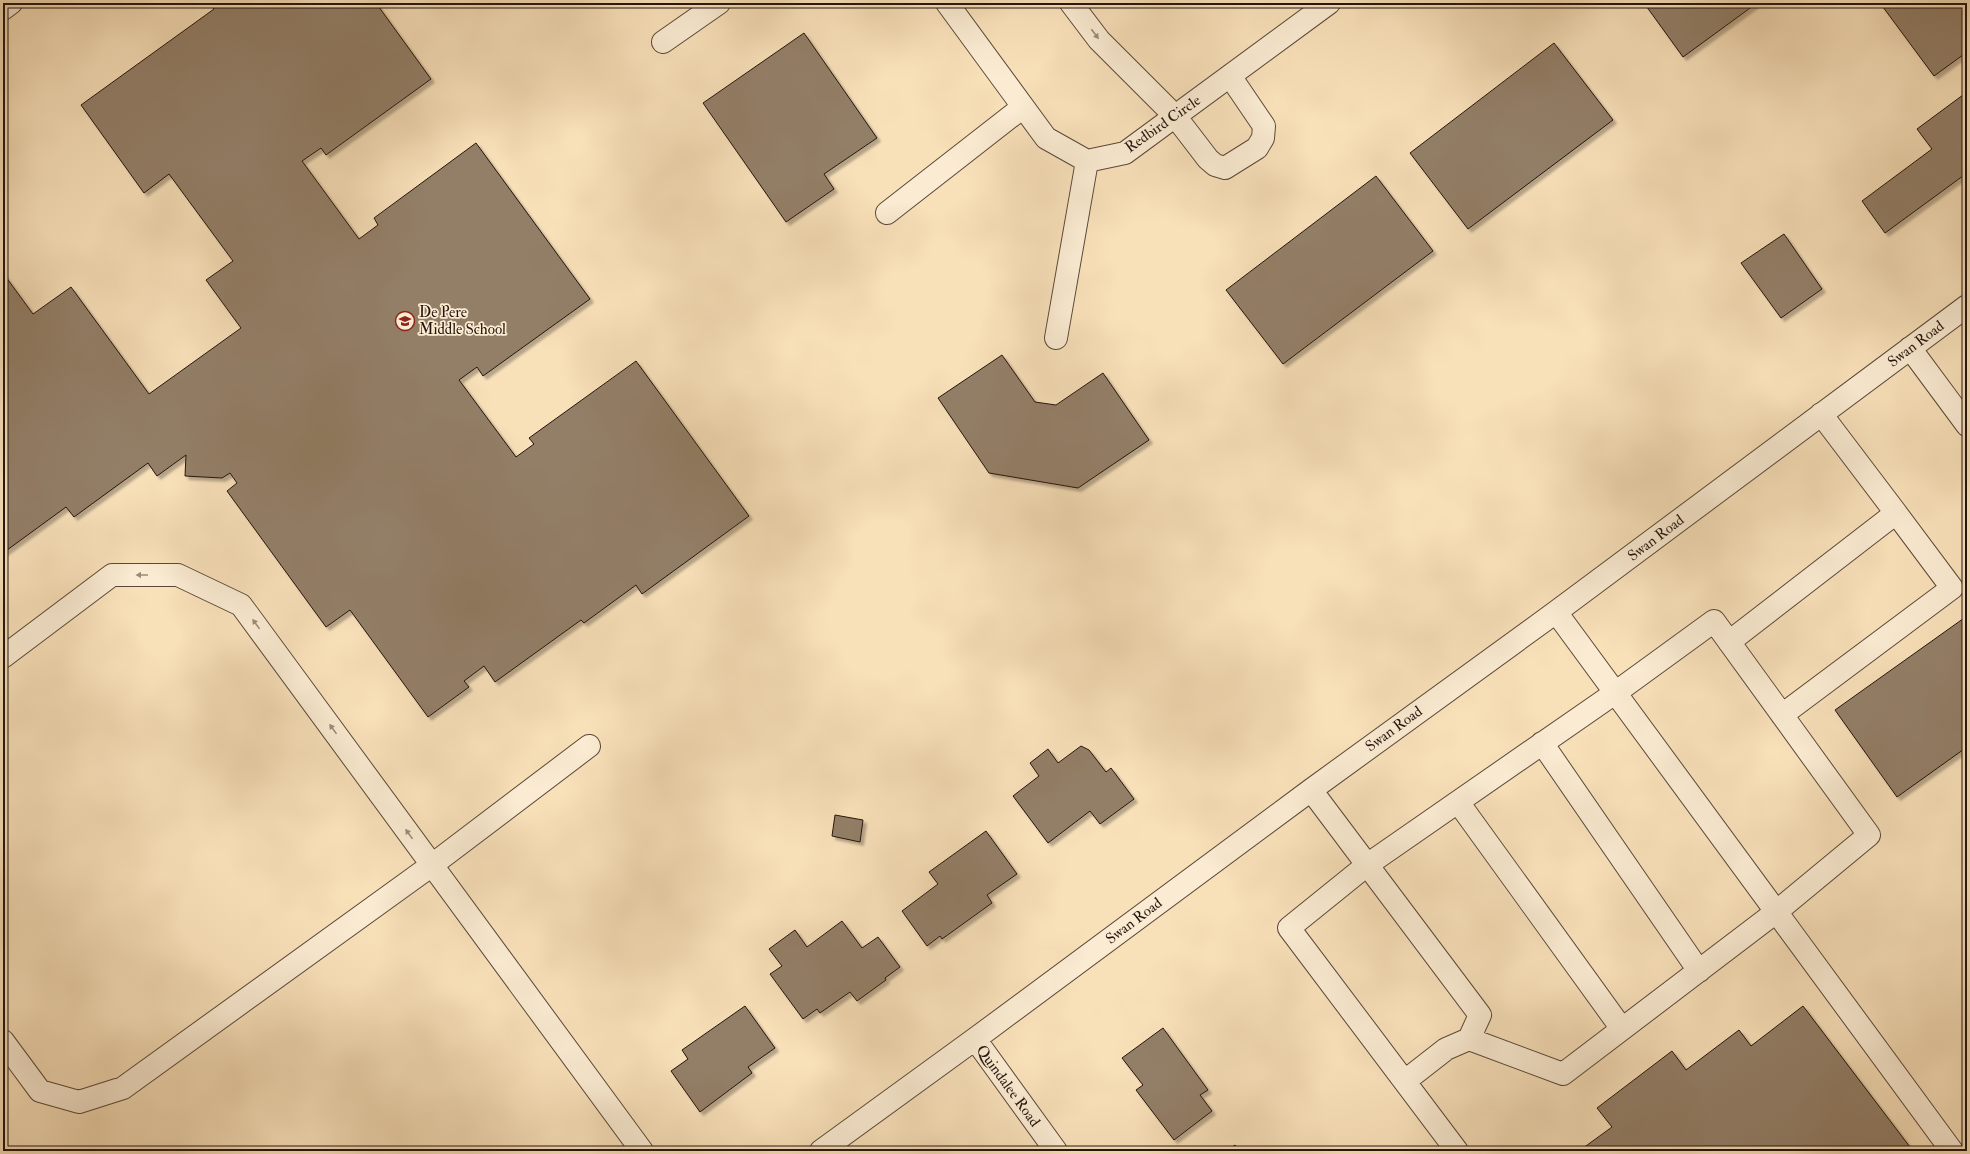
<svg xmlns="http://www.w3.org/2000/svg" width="1970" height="1154" viewBox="0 0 1970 1154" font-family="'IM FELL Double Pica',serif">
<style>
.building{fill:#937f67;stroke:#25150e;filter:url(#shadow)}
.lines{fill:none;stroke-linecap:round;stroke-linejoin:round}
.minor-casing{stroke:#5a4839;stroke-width:24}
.minor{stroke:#faebd2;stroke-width:22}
.oneway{fill:#9a8b7a}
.labels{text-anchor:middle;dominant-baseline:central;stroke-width:3.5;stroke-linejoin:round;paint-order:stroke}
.street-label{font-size:15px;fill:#25150e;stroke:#faebd2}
.poi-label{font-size:15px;fill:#25150e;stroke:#faebd2;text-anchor:start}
</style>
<defs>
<filter id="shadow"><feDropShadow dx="3.5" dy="3.5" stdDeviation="1" flood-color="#0004"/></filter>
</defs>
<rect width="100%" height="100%" fill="#f8e0b9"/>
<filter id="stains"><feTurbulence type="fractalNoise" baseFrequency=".005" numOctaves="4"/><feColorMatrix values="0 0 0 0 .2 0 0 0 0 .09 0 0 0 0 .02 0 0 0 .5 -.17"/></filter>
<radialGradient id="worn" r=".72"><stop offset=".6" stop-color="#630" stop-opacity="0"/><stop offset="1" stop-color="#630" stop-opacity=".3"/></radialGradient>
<path class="building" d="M210,3H376L431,79L326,155L321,148L302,161L359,239L378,225L374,218L476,143L590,299L483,376L477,367L459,380L516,457L534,444L529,438L636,361L749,516L642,594L636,585L584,623L581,620L495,682L484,666L464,681L469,687L428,717L350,610L326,627L227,491L237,483L230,473L222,478L185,476L186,455L157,476L148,463L74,517L66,507L3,553V273L33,314L71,287L149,394L241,328L206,280L233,261L169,174L144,193L81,105L214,9Z
M1644,3H1757L1683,57Z
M1880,3H1967V52L1934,76Z
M804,33L877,138L824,174L834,189L786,222L703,103Z
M1554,43L1613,120L1468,229L1410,153Z
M1967,92V173L1885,233L1862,201L1932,149L1917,129Z
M1376,176L1433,251L1283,364L1226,290Z
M1784,234L1822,289L1781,318L1741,263Z
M1002,355L1035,402L1056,405L1103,373L1149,440L1078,488L989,473L938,398Z
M1967,616V747L1897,797L1835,710Z
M1081,746L1089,750L1106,772L1111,768L1134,799L1100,824L1090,811L1048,843L1013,796L1039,776L1030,763L1048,749L1058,763Z
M835,815L863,820L860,842L832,836Z
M986,831L1017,874L987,895L992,903L942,939L940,936L927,946L902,911L938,884L929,872Z
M842,921L862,948L878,937L900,967L885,978L886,980L857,1001L850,992L820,1013L817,1009L803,1019L770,974L782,966L769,949L795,930L807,947Z
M745,1006L775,1048L748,1067L752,1073L700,1112L671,1071L688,1059L682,1050Z
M1803,1006L1913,1151H1579L1612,1127L1597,1108L1672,1051L1686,1070L1739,1030L1751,1046Z
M1163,1028L1208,1090L1200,1095L1212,1111L1174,1140L1136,1090L1143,1085L1122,1058Z
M1235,1145L1239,1151H1227Z"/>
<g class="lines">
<g class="minor-casing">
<path id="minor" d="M947,3L1046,138L1087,161L1125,153L1329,3
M1071,3L1099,40L1175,116L1208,159L1215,165L1225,168L1257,148L1263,138L1264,126L1230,76
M3,9L11,3
M663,42L719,3
M887,213L1023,107
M1056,338L1087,161
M1910,348L1967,425
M1556,612L1952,1151
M1729,642L1896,513L1821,414
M3,657L112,575H178L241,605L642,1151
M1782,715L1952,588L1896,513
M1542,743L1699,971
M1311,790L1480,1015L1469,1039
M1458,802L1622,1029
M975,1039L1056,1151
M3,1041L40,1091L79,1102L123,1088L432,865L589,746
M1405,1081L1446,1049L1469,1039L1563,1074L1776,912L1869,835L1714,621L1615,693L1367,865L1289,928L1457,1151
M821,1151L975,1039L1311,790L1556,612L1967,306"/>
</g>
<use href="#minor" class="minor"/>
</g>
<defs><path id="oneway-solid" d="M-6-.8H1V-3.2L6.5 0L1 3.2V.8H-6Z"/></defs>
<g class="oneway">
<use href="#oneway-solid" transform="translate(1095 34) rotate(53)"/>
<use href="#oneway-solid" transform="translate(142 575) rotate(180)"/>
<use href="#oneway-solid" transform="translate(256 624) rotate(-126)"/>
<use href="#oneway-solid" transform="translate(333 729) rotate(-126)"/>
<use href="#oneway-solid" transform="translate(409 834) rotate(-126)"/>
</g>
<defs>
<g id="school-ring" transform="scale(1)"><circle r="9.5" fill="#faebd2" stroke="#8f2418" stroke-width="1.5"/><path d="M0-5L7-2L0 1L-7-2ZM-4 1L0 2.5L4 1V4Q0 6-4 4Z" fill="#8f2418"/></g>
</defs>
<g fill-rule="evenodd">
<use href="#school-ring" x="405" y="321"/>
</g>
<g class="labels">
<g class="street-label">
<text transform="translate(1163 124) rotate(-35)">Redbird Circle</text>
<text transform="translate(1916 344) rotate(-37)">Swan Road</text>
<text transform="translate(1656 538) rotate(-37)">Swan Road</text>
<text transform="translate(1394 729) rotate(-36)">Swan Road</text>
<text transform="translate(1134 921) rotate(-37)">Swan Road</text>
<text transform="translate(1008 1086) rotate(54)">Quindalee Road</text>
</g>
<g class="poi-label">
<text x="419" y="312">De Pere<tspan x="419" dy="17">Middle School</tspan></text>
</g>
</g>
<rect width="1970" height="1154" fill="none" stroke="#f8e0b9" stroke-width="16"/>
<rect x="4" y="4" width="1962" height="1146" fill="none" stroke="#25150e" stroke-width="2"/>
<rect x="8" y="8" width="1954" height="1138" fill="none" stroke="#25150e"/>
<rect width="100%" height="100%" filter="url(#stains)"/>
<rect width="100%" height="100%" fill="url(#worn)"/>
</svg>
